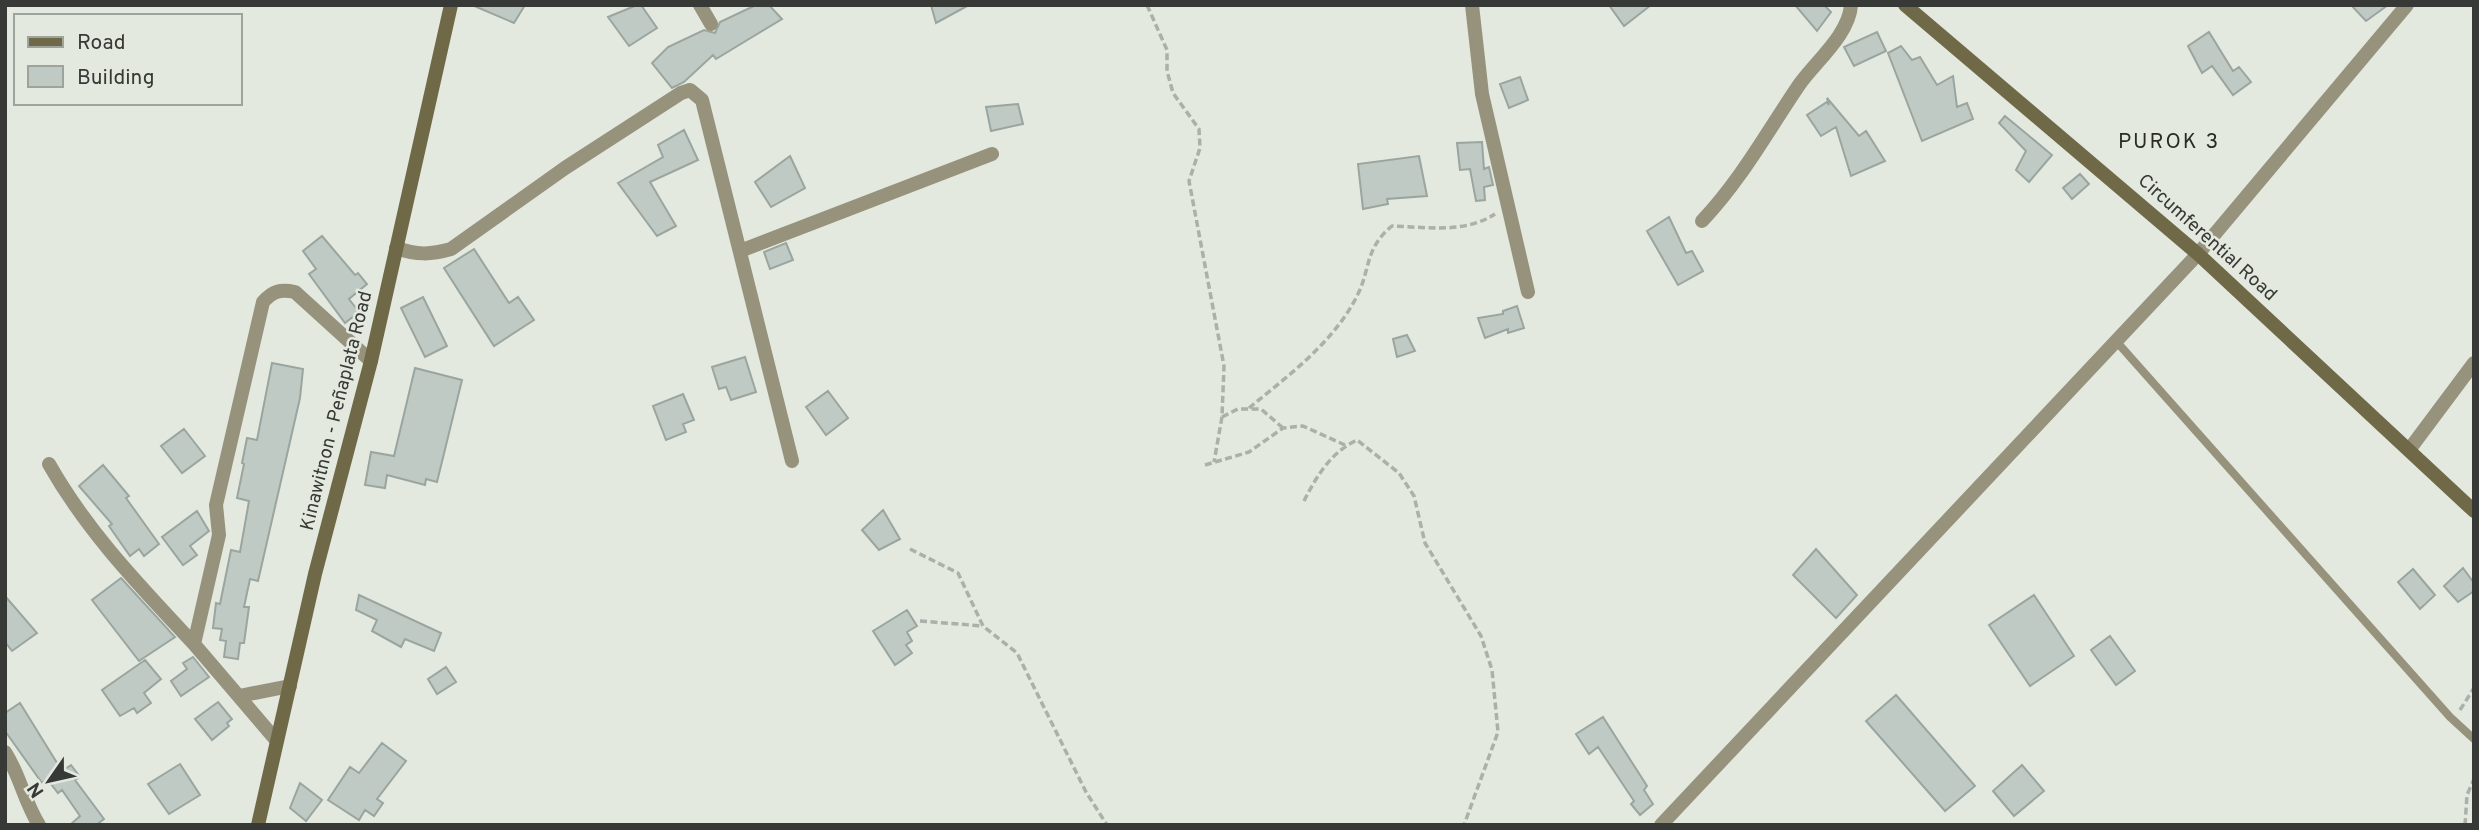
<svg xmlns="http://www.w3.org/2000/svg" width="2479" height="830" viewBox="0 0 2479 830" font-family="Overpass,sans-serif">
<style>
.building{fill:#bfcac4;stroke:#9aa5a0;stroke-width:2}
.lines{fill:none;stroke-linecap:round;stroke-linejoin:round}
.path{stroke:#abb0a8;stroke-width:3.5;stroke-dasharray:7 3.5;stroke-linecap:butt}
.lane{stroke:#96927b;stroke-width:8}
.street{stroke:#96927b;stroke-width:14}
.secondary{stroke:#6f6948;stroke-width:14}
.labels{text-anchor:middle;dominant-baseline:central;stroke-width:5;stroke-linejoin:round;paint-order:stroke}
.street-label{font-size:19px;fill:#373936;stroke:#e3e9df}
.neighbourhood-label{font-size:21px;letter-spacing:2px;fill:#282c25;stroke:#e3e9df}
</style>
<rect width="100%" height="100%" fill="#e3e9df"/>
<path class="building" d="M472,5H525L514,23Z
M637,5H641L657,28L629,46L608,17Z
M756,5H769L782,19L716,59L713,55L684,82L672,88L652,63L668,47L704,30L715,33L720,22Z
M931,5H969L936,23Z
M1609,5H1651L1624,26Z
M1795,5H1824L1831,12L1817,31Z
M2351,5H2388L2366,21Z
M1877,32L1886,51L1854,66L1844,47Z
M2209,32L2233,71L2239,67L2251,82L2233,95L2212,66L2202,73L2188,46Z
M1901,46L1912,60L1920,57L1937,85L1953,76L1957,107L1967,103L1973,119L1922,141L1888,53Z
M1520,77L1528,100L1509,108L1500,84Z
M1827,98L1859,136L1866,131L1885,161L1851,176L1836,127L1821,136L1807,115L1827,102L1829,105Z
M1018,104L1023,124L991,131L986,107Z
M2005,116L2052,155L2029,182L2016,170L2026,151L1999,123Z
M684,130L698,160L650,182L676,226L657,236L618,183L663,157L658,145Z
M1482,142L1484,169L1489,167L1493,185L1484,187L1485,200L1476,201L1470,169L1460,170L1457,143Z
M790,156L805,188L771,207L755,182Z
M1419,156L1427,196L1387,199L1388,204L1363,209L1358,164Z
M2080,174L2089,184L2072,199L2063,188Z
M1669,217L1686,253L1692,251L1703,271L1678,285L1647,231Z
M322,236L355,275L358,273L367,284L349,299L359,312L345,323L309,274L316,269L303,251Z
M786,243L793,260L770,269L764,252Z
M474,249L509,303L518,297L534,320L494,346L444,268Z
M423,297L447,346L425,357L401,308Z
M1517,306L1524,328L1508,333V329L1485,338L1478,318L1503,314V311Z
M1407,335L1415,351L1397,357L1393,339Z
M745,357L756,392L731,400L726,387L719,389L712,367Z
M272,363L303,369L300,398L258,581L250,579L244,607H249L244,643H240L238,659L224,657L226,641L220,640L222,629L213,628L216,603L220,604L231,550L240,552L249,501L237,498L244,464L242,463L247,438L257,440Z
M415,368L462,380L437,482L426,479L425,485L387,475L385,488L365,485L371,452L394,456Z
M828,391L848,418L826,435L806,407Z
M683,394L694,420L683,424L686,432L666,440L653,406Z
M184,429L205,456L182,473L161,446Z
M103,465L129,496L126,498L159,544L144,556L139,549L130,556L109,526L112,524L79,486Z
M883,510L900,539L879,550L862,530Z
M197,511L209,531L190,546L197,555L183,565L162,537Z
M1816,549L1857,595L1836,618L1793,575Z
M2463,568L2474,583V591L2458,602L2444,586Z
M2413,569L2435,595L2420,609L2398,582Z
M121,578L175,637L139,661L92,600Z
M359,595L441,633L434,651L405,639L401,647L372,631L377,620L356,610Z
M2034,595L2074,656L2030,686L1989,625Z
M5,596L37,633L12,651L5,642Z
M907,610L917,626L907,632L912,641L906,645L912,653L895,665L873,631Z
M2110,636L2135,671L2116,685L2091,650Z
M193,657L209,677L181,696L171,681L187,669L183,663Z
M145,660L161,679L144,693L151,703L137,713L134,708L120,716L102,690Z
M446,667L456,682L437,694L428,679Z
M1896,695L1975,786L1945,811L1866,721Z
M218,702L232,719L227,723L229,726L212,740L195,719Z
M20,703L62,771L71,765L80,777L75,780L104,819L96,825H70L80,816L62,790L58,793L47,779L42,783L5,731V713Z
M1603,717L1647,786L1644,790L1653,804L1640,815L1631,804L1634,801L1598,747L1589,754L1576,734Z
M382,743L406,761L377,799L383,803L374,816L365,810L359,820L328,800L350,767L359,773Z
M180,764L200,795L169,814L148,784Z
M2022,765L2044,791L2014,816L1993,791Z
M300,783L322,800L306,821L290,808Z"/>
<g class="lines">
<path class="path" d="M1147,5L1167,50V71L1173,93L1199,129L1200,148L1189,181L1224,366L1222,417L1214,462
M1249,408C1288,376 1334,342 1357,296C1371,269 1364,249 1392,226C1427,227 1464,234 1495,214
M1222,417L1238,409H1261L1283,428
M1205,465L1249,452L1283,428L1303,426L1345,445
M1304,501C1316,477 1331,452 1357,440L1399,473L1414,496L1425,543L1481,636L1492,670L1498,732L1464,825
M910,549L958,573L983,626L1017,653L1086,792L1107,825
M920,621L983,626
M2460,710L2474,688
M2465,825L2467,795L2474,779"/>
<path class="lane" d="M2116,341L2450,717L2474,739"/>
<path class="street" d="M700,5L711,24
M1472,5L1482,94L1528,292
M1702,221C1741,180 1767,132 1799,85C1815,62 1849,35 1851,5
M396,248C417,255 430,255 451,249L565,168L681,93L690,90L702,100L792,461
M740,251L992,154
M2409,450L2474,363
M49,464C88,533 141,587 194,644
M239,696L290,686
M276,740L194,644L219,535L216,505L263,302C273,291 280,289 295,292L371,361
M5,752C20,775 24,801 39,825
M1661,825L2198,254L2407,5"/>
<path class="secondary" d="M1905,5L2198,254L2474,511
M258,825L315,574L371,361L451,5"/>
</g>
<g class="labels">
<g class="street-label">
<text transform="translate(2207 238) rotate(42)">Circumferential Road</text>
<text transform="translate(337 411) rotate(-76)">Kinawitnon - Peñaplata Road</text>
</g>
<g class="neighbourhood-label">
<text x="2169" y="142">PUROK 3</text>
</g>
</g>
<rect width="2479" height="830" fill="none" stroke="#373936" stroke-width="14"/>
<rect x="14" y="14" width="228" height="91" fill="#e3e9df" stroke="#9ea39b" stroke-width="2"/>
<rect x="28" y="37" width="35" height="10" fill="#6f6948" stroke="#9ea39b" stroke-width="2"/>
<text x="77" y="49" font-size="21" fill="#373936">Road</text>
<rect x="28" y="66" width="35" height="21" fill="#bfcac4" stroke="#9ea39b" stroke-width="2"/>
<text x="77" y="84" font-size="21" fill="#373936">Building</text>
<g transform="translate(49 781) rotate(236)" stroke="#e3e9df" stroke-width="5" paint-order="stroke">
<path d="M0-5L12 26L0 18L-12 26Z" fill="#373936"/>
<text y="-10" font-size="19" font-weight="bold" text-anchor="middle" fill="#373936">N</text>
</g>
</svg>
